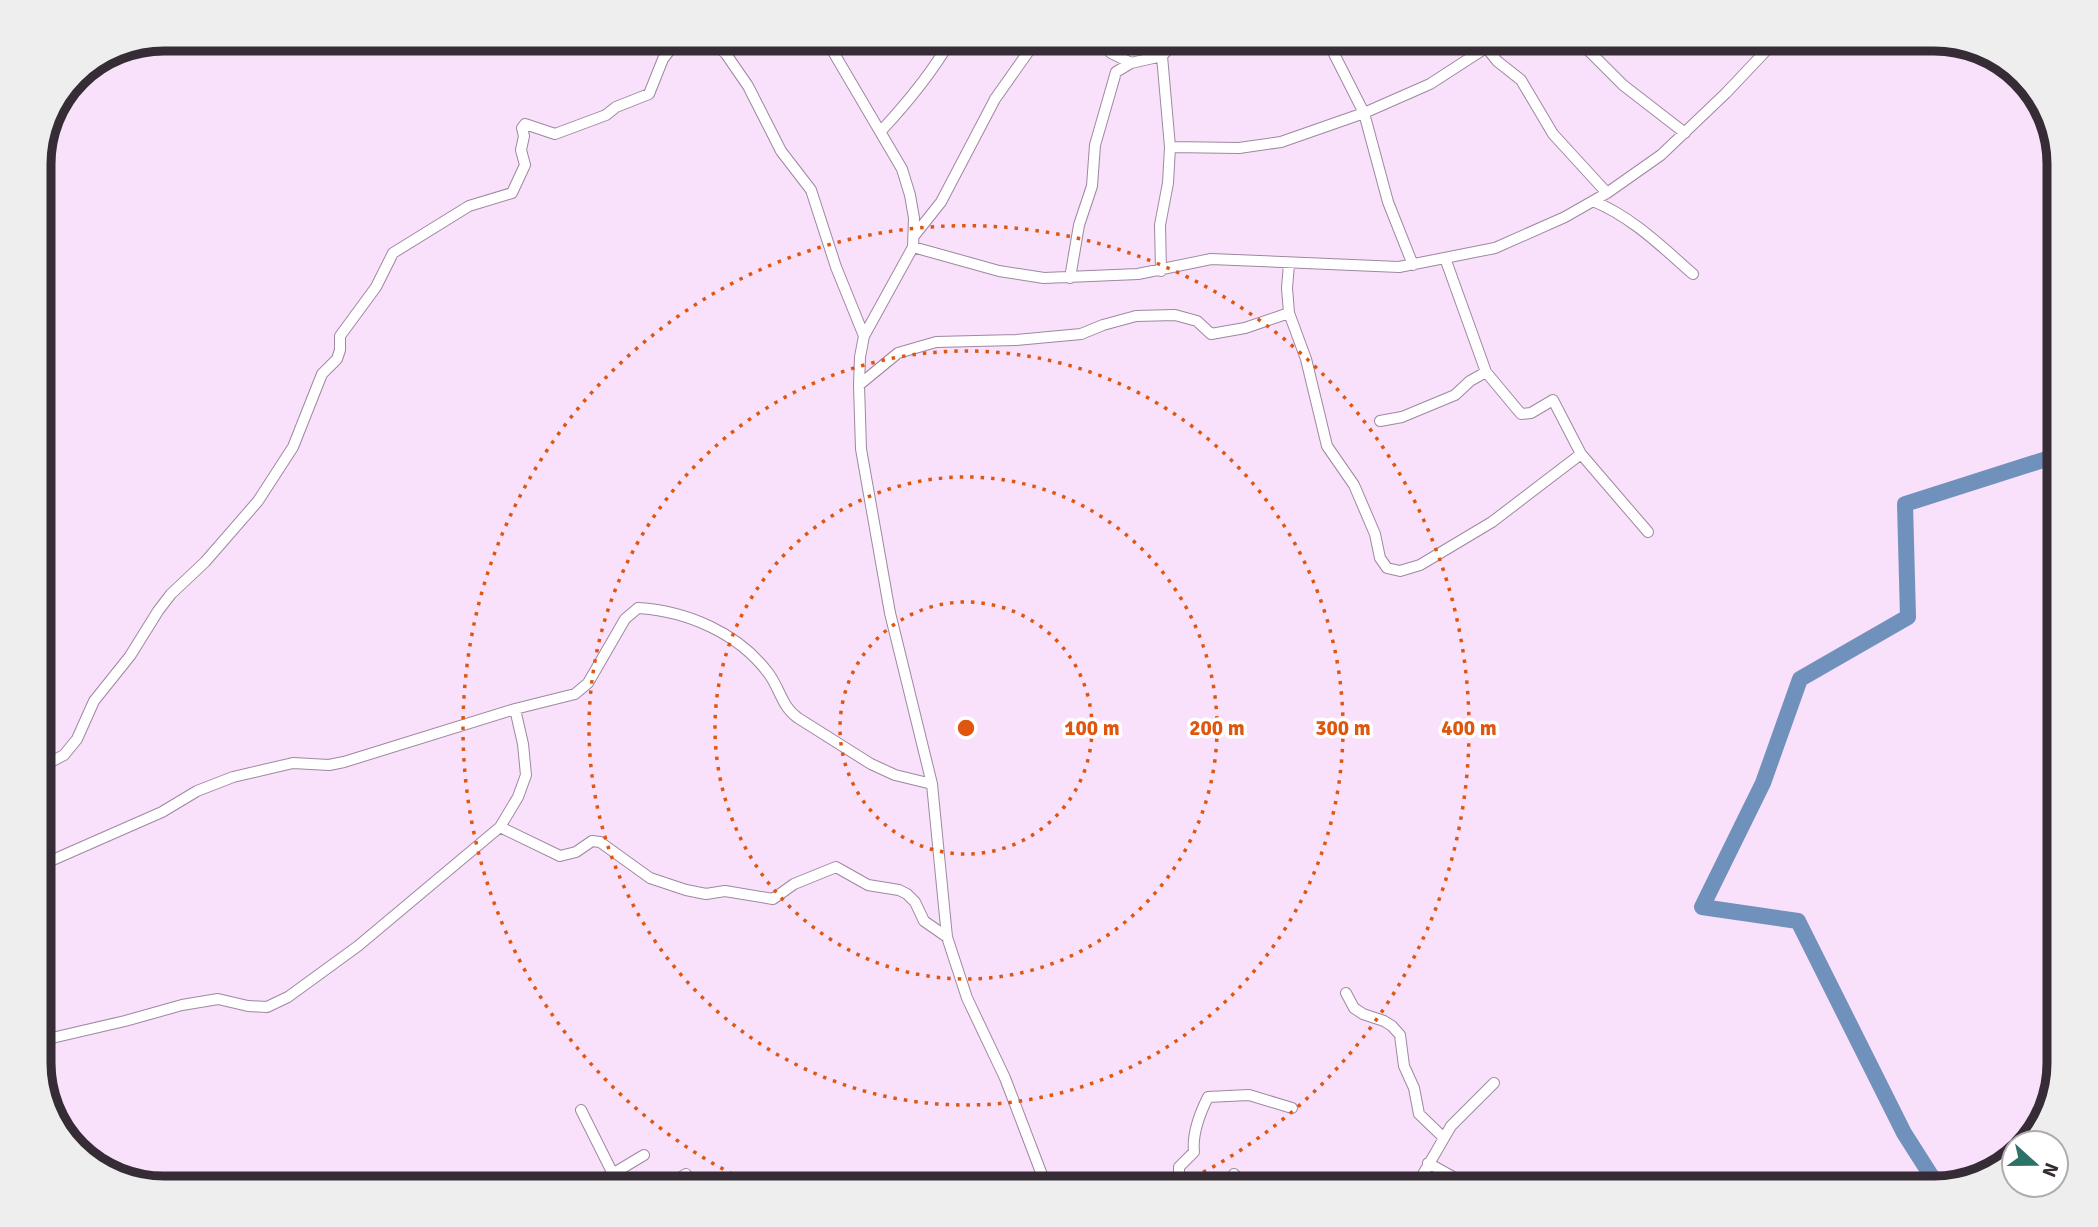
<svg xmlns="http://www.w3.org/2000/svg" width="2098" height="1227" viewBox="0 0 2098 1227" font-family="Signika,sans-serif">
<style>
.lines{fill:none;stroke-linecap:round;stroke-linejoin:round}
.river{stroke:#7091bb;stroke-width:16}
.street-casing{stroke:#9e88a0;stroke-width:12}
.street{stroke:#fff;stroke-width:10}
.ring{fill:none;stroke:#df570e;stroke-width:3.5;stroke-dasharray:3.5 7}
.rim{fill:none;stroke:#362c36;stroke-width:9}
.centre{fill:#df570e;stroke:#fff;stroke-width:3.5}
.ring-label{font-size:21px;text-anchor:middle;font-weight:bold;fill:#df570e;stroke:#fff;stroke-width:7;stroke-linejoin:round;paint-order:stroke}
</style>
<rect width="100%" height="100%" fill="#f9e0fb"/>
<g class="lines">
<path class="river" d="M1939,1188L1904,1133L1798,921L1702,907L1763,783L1800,679L1908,617L1905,504L2059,455"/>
<g class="street-casing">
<path id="street" d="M709,38L726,54L748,86L781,151L811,190L836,267L864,336
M825,38L902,169L910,195L914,218L913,247L864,336L860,357L859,385L861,449L890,613L932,784L947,937L967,998L1005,1078L1047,1188
M1097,38L1111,53L1131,63
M1326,38L1364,113L1388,202L1413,265
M1479,38L1497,61L1521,80L1553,134L1607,193
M1576,38L1623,85L1685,133
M881,131C908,102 932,73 952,38
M1170,147L1239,148L1281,142L1364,113L1430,84L1501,38
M1593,201C1632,217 1661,246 1693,274
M914,236L941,202L995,99L1038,38
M913,247L999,271L1044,278L1138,274L1211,259L1399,267L1495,248L1565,217L1607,193L1661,155L1726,93L1778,38
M1445,258L1486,372L1521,414L1531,413L1553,400L1581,454L1648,532
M1289,264L1287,288L1289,313L1306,359L1327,446L1354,485L1375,534L1380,558L1387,568L1400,571L1420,565L1492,522L1581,454
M1161,271L1160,225L1168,183L1170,147L1162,56
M1070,278L1079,225L1092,186L1095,145L1116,72L1131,63L1162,56L1171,46L1188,38
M859,385L898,353L936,342L1016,340L1081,334L1103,325L1136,316L1175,315L1197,321L1211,334L1245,328L1289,313
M1380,421L1402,417L1455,395L1470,381L1486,372
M39,768L64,755L77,739L94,701L130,656L158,611L171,594L205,562L258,501L293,447L322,374L337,359L340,350V336L376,287L393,253L469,206L512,193L525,165L521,150L524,136L522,128L525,124L555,134L606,115L616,107L649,94L663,59L679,38
M500,827L560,856L576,852L592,841L600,842L650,878L686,890L706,894L725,891L773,899L794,884L836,867L868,885L899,890L907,894L915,902L924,921L947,937
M39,866L162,812L197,791L233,777L293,763L329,765L344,762L515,709L575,694L588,683L625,619L638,608C687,611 739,633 769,674C780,689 782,707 798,718L871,764L895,775L932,784
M1346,993L1354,1008L1363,1014L1384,1021L1392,1026L1400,1035L1404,1066L1414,1088L1419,1114L1444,1138
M39,1041L125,1021L182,1005L218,999L248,1006L267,1007L288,997L358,946L500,827L518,797L526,775L523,744L515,709
M581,1110L613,1174
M1428,1163L1473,1188
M1234,1174L1245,1188
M589,1188L644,1155
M664,1188L686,1174
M1179,1188V1167L1194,1152C1192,1134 1200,1113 1208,1097L1249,1095L1292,1108
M1415,1188L1451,1126L1494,1083"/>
</g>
<use href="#street" class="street"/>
</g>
<g class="ring">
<circle cx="966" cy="728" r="126"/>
<circle cx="966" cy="728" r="251"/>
<circle cx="966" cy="728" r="377"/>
<path d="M761 1188A503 503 0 1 1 1171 1188"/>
</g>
<path d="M0 0H2098V1227H0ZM164 51H1934A113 113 0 0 1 2047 164V1063A113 113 0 0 1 1934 1176H164A113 113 0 0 1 51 1063V164A113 113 0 0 1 164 51Z" fill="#efeeef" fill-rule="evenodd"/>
<path class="rim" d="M164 51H1934A113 113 0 0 1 2047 164V1063A113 113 0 0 1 1934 1176H164A113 113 0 0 1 51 1063V164A113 113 0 0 1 164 51Z"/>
<circle cx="966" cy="728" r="10" class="centre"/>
<g class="ring-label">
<text x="1092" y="735">100 m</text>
<text x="1217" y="735">200 m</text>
<text x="1343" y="735">300 m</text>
<text x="1469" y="735">400 m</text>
</g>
<g transform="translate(2035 1164) rotate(111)"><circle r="33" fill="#ffffff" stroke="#afabaf" stroke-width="2"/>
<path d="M0-5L12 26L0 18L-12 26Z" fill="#2d7267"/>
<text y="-10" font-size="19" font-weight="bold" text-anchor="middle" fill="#362c36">N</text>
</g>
</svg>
